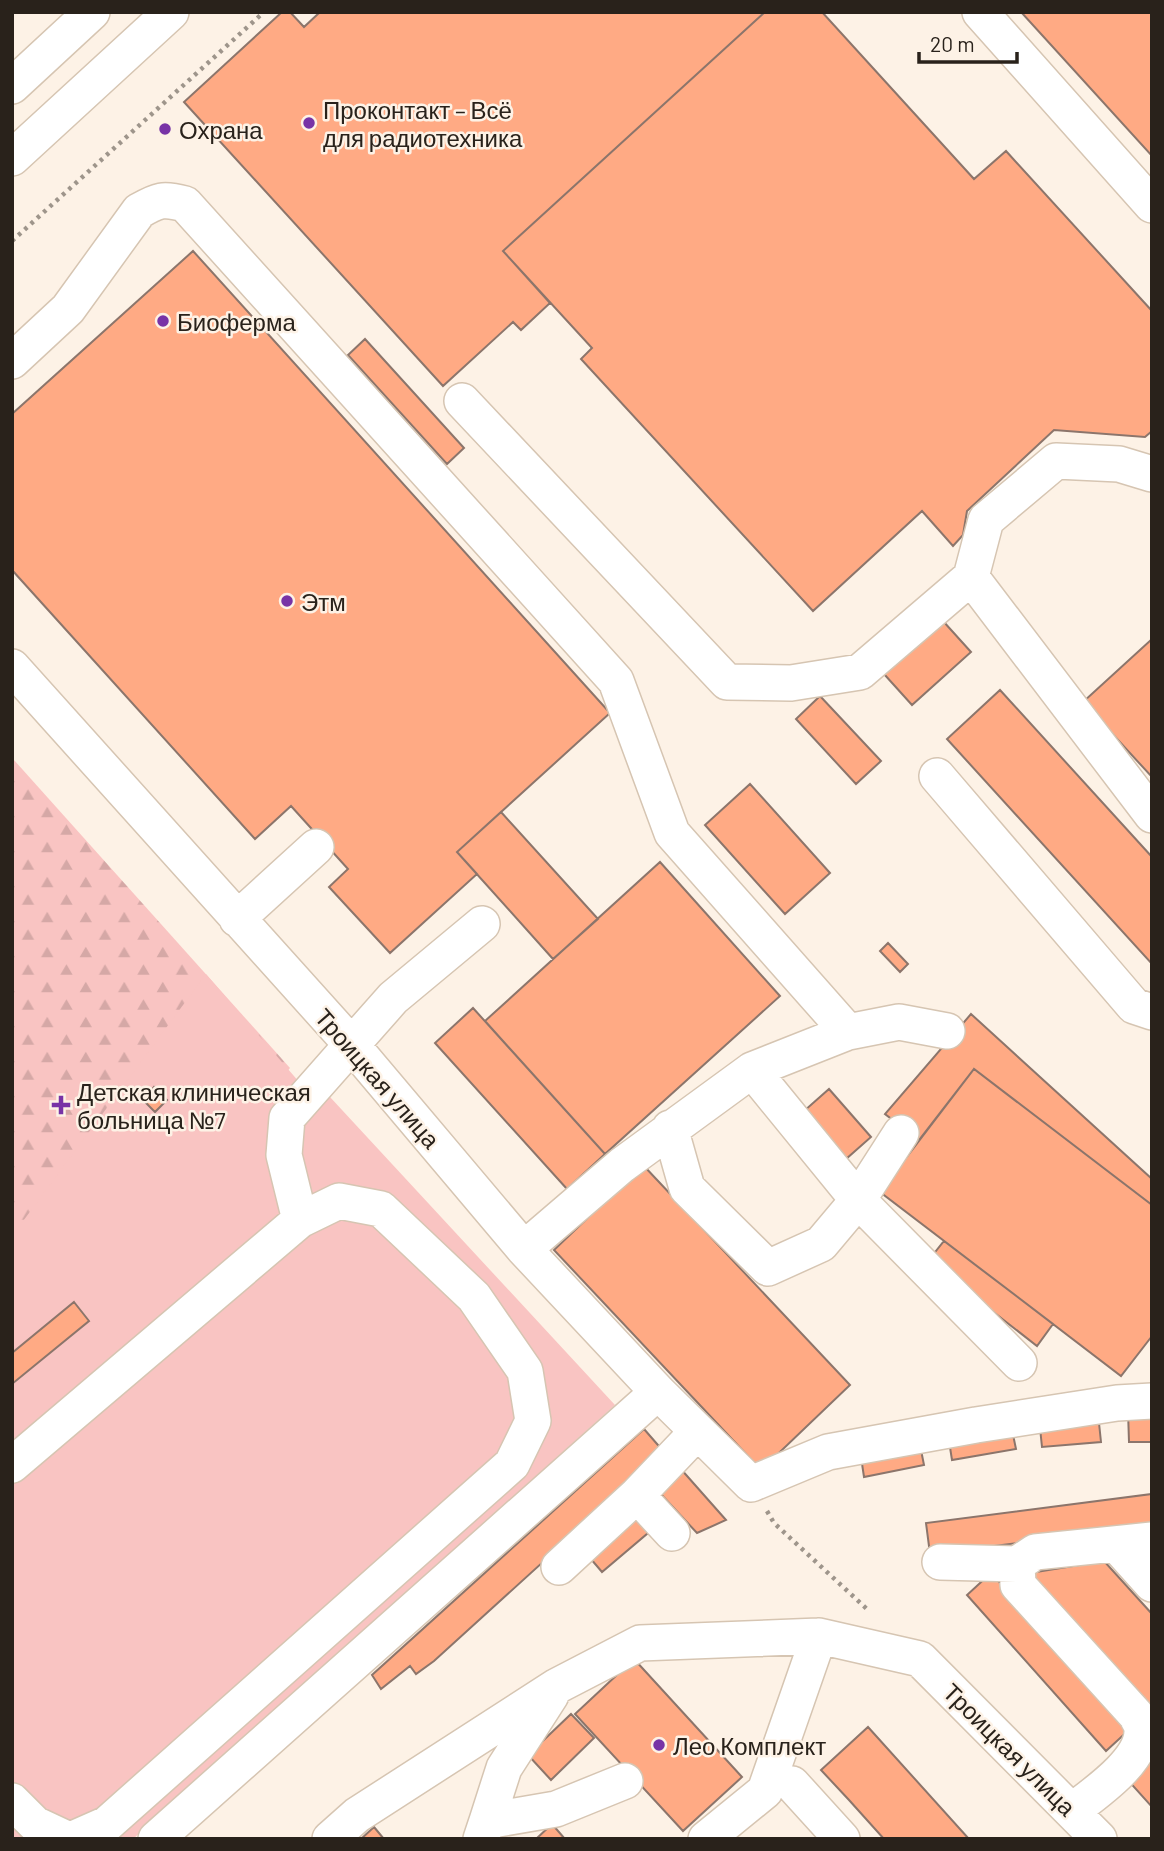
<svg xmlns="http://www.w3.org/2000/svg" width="1164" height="1851" viewBox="0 0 1164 1851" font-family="Barlow,sans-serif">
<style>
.forest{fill:url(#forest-firs)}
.garden{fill:#f9c4c2}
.building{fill:#ffaa84;stroke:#8c756b;stroke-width:2}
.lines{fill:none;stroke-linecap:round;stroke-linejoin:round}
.minor-casing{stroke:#d6c5b2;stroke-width:38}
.path{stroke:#9e958b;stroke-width:4.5;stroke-dasharray:3.5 5;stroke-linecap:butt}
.minor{stroke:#fff;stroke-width:35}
.poi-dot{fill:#7833a6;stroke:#fdf2e6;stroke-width:2.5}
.labels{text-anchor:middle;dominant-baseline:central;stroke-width:5;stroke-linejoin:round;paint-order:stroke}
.poi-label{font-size:24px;fill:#29221b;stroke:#fdf2e6;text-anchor:start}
.street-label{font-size:24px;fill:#29221b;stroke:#fdf2e6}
</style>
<defs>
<pattern id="forest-firs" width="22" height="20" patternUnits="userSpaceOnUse" patternTransform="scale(1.75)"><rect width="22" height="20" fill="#f9c4c2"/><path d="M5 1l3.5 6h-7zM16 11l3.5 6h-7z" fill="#d5a8a6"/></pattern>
</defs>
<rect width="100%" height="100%" fill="#fdf2e6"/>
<path class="forest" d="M14,760L290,1068L268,1094L12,1306Z"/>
<path class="garden" d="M206,974L319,1105L330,1097L615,1405L133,1839H12V1236Z"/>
<path class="building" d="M282,12H290L304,27L320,12H765L503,251L550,303L521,330L513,322L443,386L184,102Z
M765,12H822L974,179L1006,151L1152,311V431L1145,437L1054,430L967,511L963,535L953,546L922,511L813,611L581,359L592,348L503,251Z
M1021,12H1152V156Z
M193,251L610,713L457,852L477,874L390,953L329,887L348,869L291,806L255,839L12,570V414Z
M365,339L464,448L447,464L348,355Z
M943,621L971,652L912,705L884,674Z
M1152,639V777L1083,702Z
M1000,690L1152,857V964L947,739Z
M820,696L881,761L856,784L796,719Z
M750,784L830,873L785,914L705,825Z
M501,812L598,919L553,959L457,852Z
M660,862L780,996L605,1154L485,1021Z
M888,943L908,964L900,972L880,951Z
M473,1008L605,1154L567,1189L435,1043Z
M971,1014L1152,1179V1205L974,1069L919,1140L885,1114Z
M974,1069L1152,1205V1336L1121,1376L880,1192Z
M154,1087L167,1100L155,1112L143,1100Z
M829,1089L871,1137L846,1159L804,1111Z
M643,1165L850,1385L761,1470L554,1250Z
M944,1241L1053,1324L1037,1346L928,1261Z
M74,1302L89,1321L12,1384V1353Z
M1128,1411H1152V1442H1129Z
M1099,1423L1101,1442L1042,1447L1040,1428Z
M644,1429L664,1452L434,1661L416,1674L410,1666L381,1689L372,1675Z
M1012,1430L1016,1449L952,1460L949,1441Z
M920,1445L924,1465L864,1477L861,1457Z
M680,1468L726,1520L697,1533L656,1489Z
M1152,1494V1526L930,1554L926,1523Z
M631,1512L648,1533L602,1572L585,1552Z
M1104,1561L1152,1614V1714L1030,1573Z
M991,1573L1130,1729L1106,1751L967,1595Z
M634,1659L742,1777L683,1831L575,1714Z
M571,1714L594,1738L551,1780L528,1755Z
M868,1727L969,1839H884L849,1800L821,1770Z
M1152,1755V1807L1126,1778Z
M552,1824L565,1839H536Z
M374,1827L384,1839H361Z"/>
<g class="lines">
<g class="minor-casing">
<path id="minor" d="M980,12L1152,205
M12,86L92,12
M12,158L171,12
M12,361L68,309L139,211C158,200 163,198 185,204L616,681L672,833L848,1032
M462,401L727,682L791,683L860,672L971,577
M1152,474L1119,464L1056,461L986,520L971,577L1152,815
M12,667L351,1044L524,1249L658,1392L751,1484L828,1452L976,1425L1117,1403L1152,1401
M937,776L1134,1006L1152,1012
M237,919L316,847
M752,1070L858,1200L1019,1363
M670,1128L687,1188L768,1268L821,1244L858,1200L901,1133
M300,1220L284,1155L287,1118L393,998L482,924
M524,1249L622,1165L752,1070L848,1032L899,1022L947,1031
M12,1465L300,1220L339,1201L381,1209L474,1297L525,1371L533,1421L512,1464L107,1824L73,1839
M637,1495L672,1533
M1117,1545L1152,1584
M940,1562L1017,1564
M559,1567L637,1495L697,1432
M792,1784L842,1839
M12,1801L35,1824L67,1839
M1072,1811C1094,1794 1143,1761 1142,1730C1142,1725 1138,1719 1136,1715L1018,1585L1017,1564L1035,1552L1152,1540
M487,1821L504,1768L551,1695
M156,1839L658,1392
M330,1839L357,1815L557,1686L640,1643L819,1636L920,1659L1099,1839
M481,1839L487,1821L556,1809L625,1781
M706,1839L765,1791L819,1636"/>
</g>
<path class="path" d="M12,241L264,12
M767,1511L774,1523L868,1610"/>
<use href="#minor" class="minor"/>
</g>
<g class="poi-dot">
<circle cx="309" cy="123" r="7"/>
<circle cx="165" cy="129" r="7"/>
<circle cx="163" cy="321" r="7"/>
<circle cx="287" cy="601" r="7"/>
<path d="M57.5 1094.5h7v7h7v7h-7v7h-7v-7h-7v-7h7z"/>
<circle cx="659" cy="1745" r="7"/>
</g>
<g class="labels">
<g class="poi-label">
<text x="323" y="109">Проконтакт – Всё<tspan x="323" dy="28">для радиотехника</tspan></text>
<text x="179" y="129">Охрана</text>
<text x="177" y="321">Биоферма</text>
<text x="301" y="601">Этм</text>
<text x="77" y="1091">Детская клиническая<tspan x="77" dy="28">больница №7</tspan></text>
<text x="673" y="1745">Лео Комплект</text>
</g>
<g class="street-label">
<text transform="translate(378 1078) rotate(49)">Троицкая улица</text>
<text transform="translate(1010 1749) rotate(45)">Троицкая улица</text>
</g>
</g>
<rect width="1164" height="1851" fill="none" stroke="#29221b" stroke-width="28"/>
<path d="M919 52v10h98v-10" fill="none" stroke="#29221b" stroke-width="3.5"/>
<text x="930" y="52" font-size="21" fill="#29221b" stroke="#fdf2e6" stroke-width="5" paint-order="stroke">20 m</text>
</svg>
